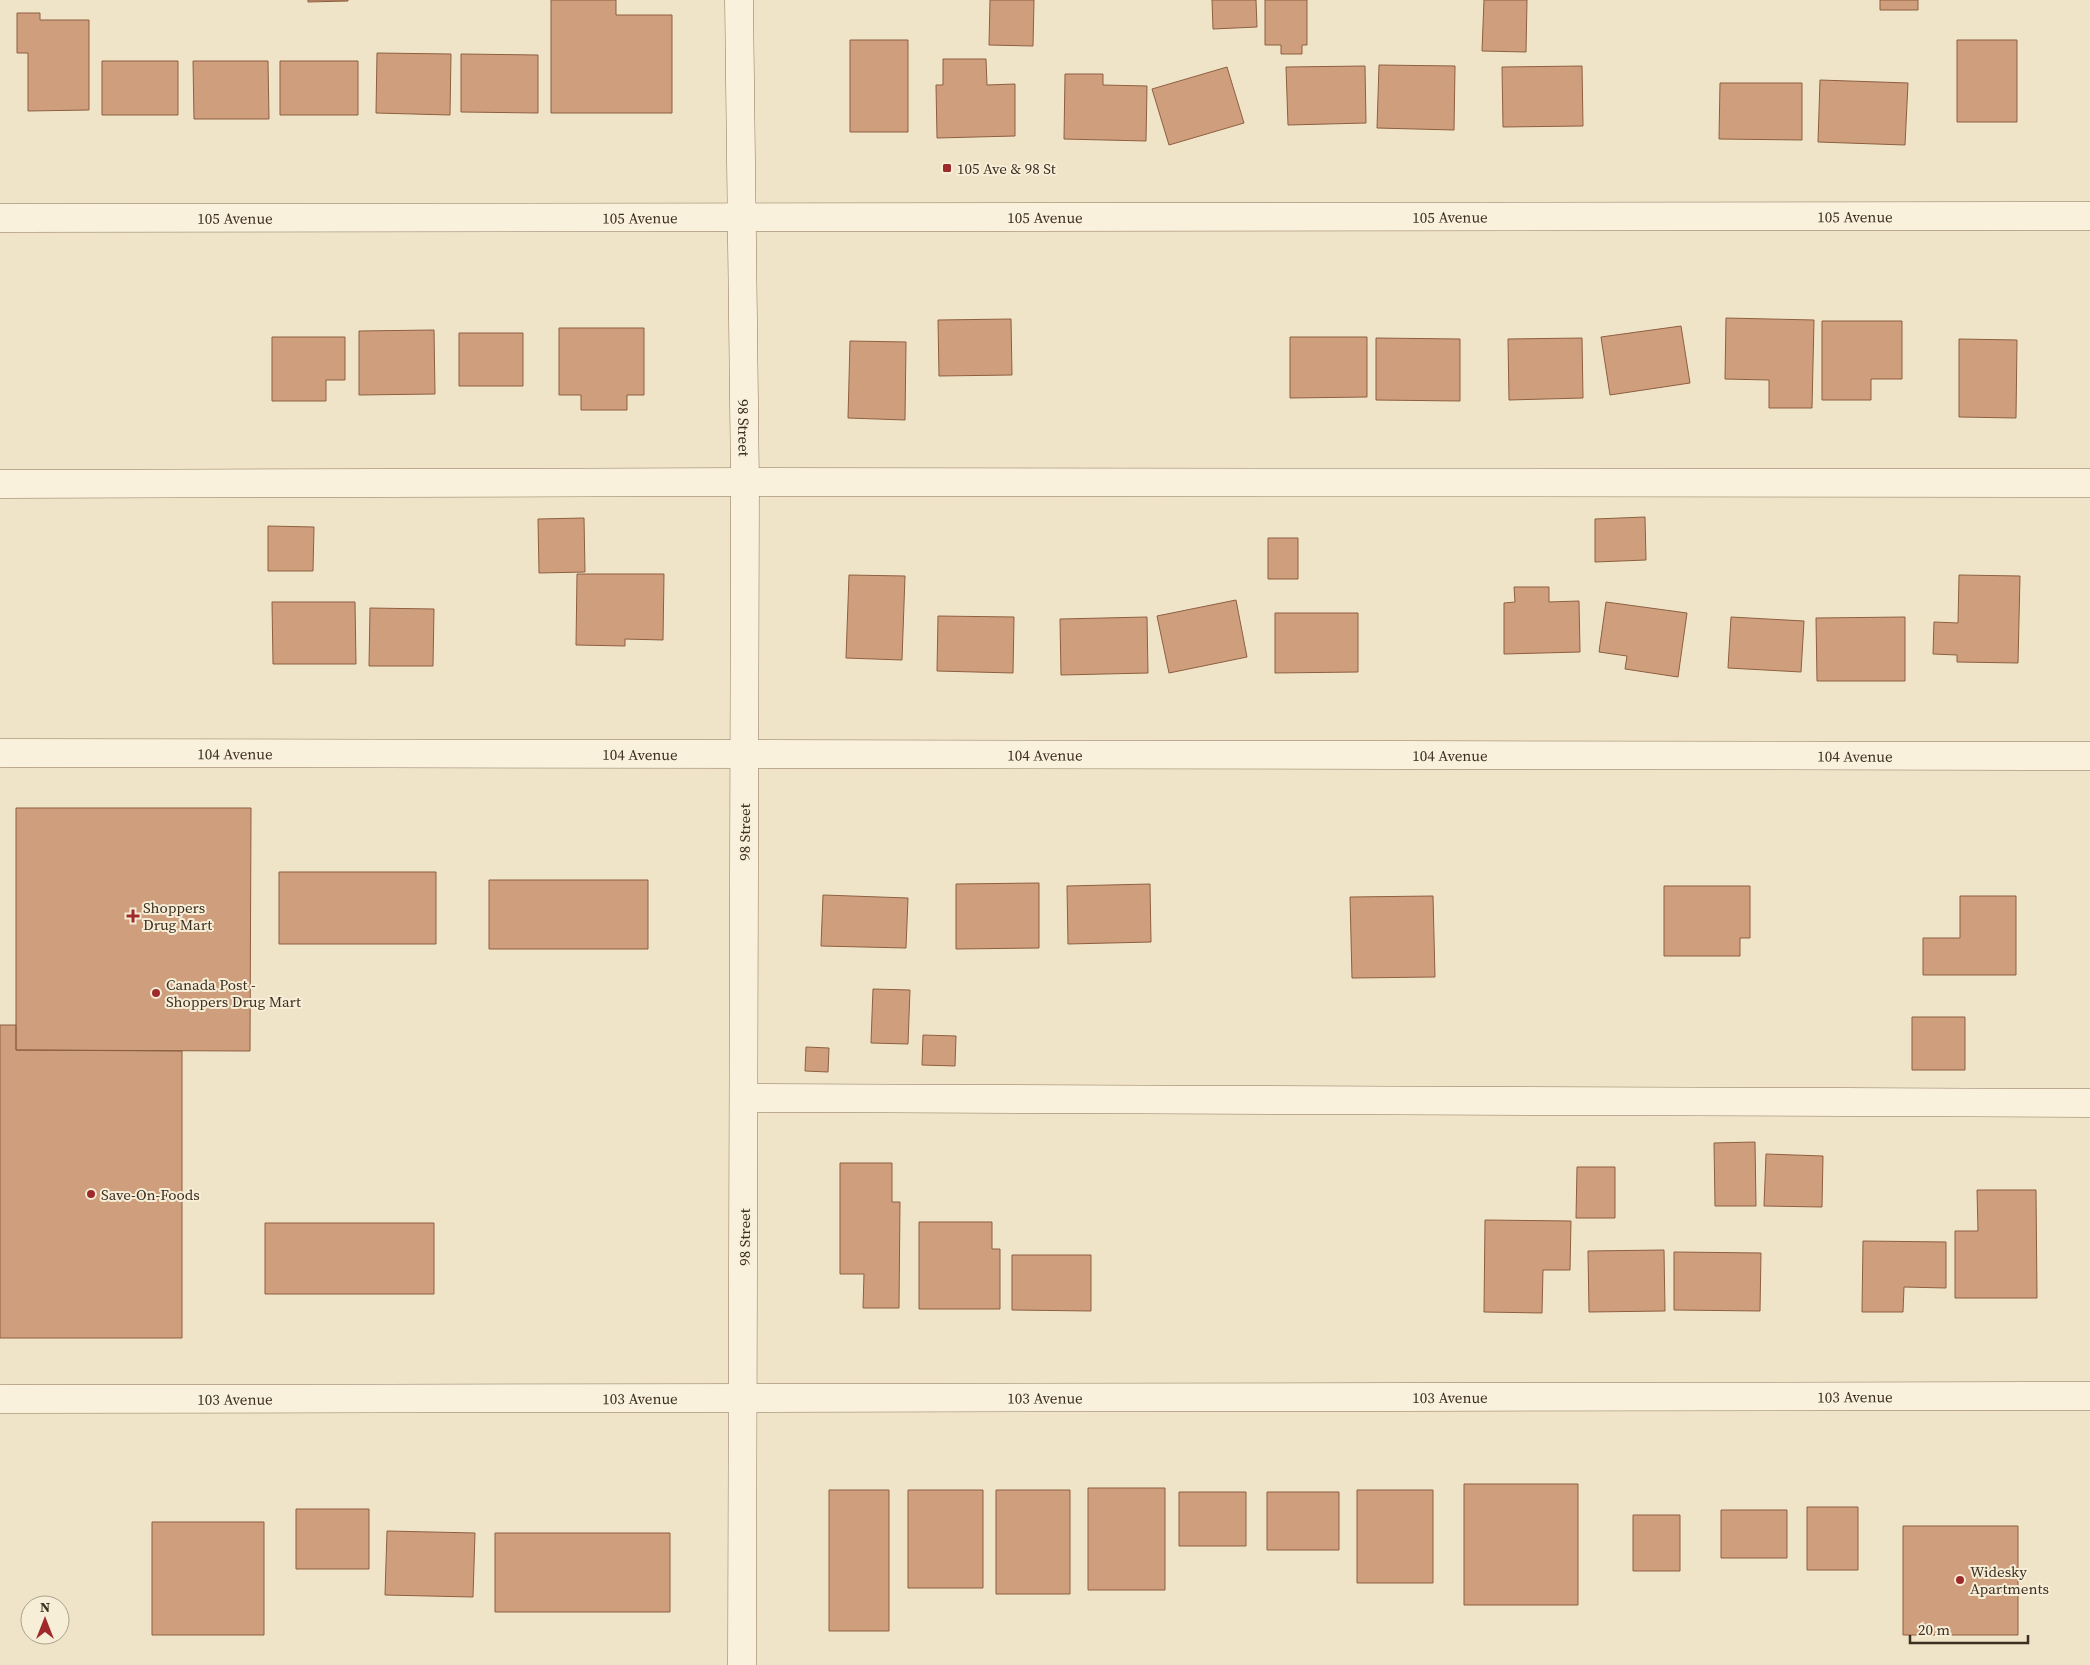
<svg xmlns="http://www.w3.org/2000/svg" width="2090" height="1665" viewBox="0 0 2090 1665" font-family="'Source Serif 4',serif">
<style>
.building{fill:#cf9f7d;stroke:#8d5f41}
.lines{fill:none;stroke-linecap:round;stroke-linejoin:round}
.minor-casing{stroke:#8d765c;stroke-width:29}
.minor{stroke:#faf1dc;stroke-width:28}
.poi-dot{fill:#9e2a2b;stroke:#f7eed8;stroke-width:2}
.labels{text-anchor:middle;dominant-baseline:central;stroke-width:4;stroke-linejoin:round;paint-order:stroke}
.poi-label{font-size:15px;fill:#3d2e20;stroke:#f7eed8;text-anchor:start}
.street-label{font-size:15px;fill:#3d2e20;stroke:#f7eed8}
</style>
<rect width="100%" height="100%" fill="#f0e4c8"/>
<path class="building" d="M308,0H348V1L308,2Z
M551,0H616V15H672V113H551Z
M990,0H1034L1033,46L989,45Z
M1212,0H1256L1257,27L1213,29Z
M1265,0H1307V45H1302V54H1281V45H1265Z
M1484,0H1527L1526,52L1482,51Z
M1880,0H1918V10H1880Z
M17,13H40V20H89V110L28,111V53H17Z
M850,40H908V132H850Z
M1957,40H2017V122H1957Z
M377,53L451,54L450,115L376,113Z
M461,54L538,55V113L461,112Z
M943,59H986L987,85L1015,84V136L937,138L936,85H943Z
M102,61H178V115H102Z
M193,61H268L269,119H194Z
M280,61H358V115H280Z
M1379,65L1455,66L1454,130L1377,128Z
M1365,66L1366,123L1288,125L1286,67Z
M1582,66L1583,126L1503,127L1502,67Z
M1227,67L1244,123L1169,145L1152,89Z
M1065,74H1103V85L1147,86L1146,141L1064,139Z
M1820,80L1908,83L1905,145L1818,142Z
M1720,83H1802V140L1719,139Z
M1726,318L1814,320L1812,408H1769V380L1725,379Z
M1011,319L1012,375L939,376L938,320Z
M1822,321H1902V379H1871V400H1822Z
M1681,326L1690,383L1610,395L1601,337Z
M559,328H644V395H627V410H581V395H559Z
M434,330L435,394L359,395V331Z
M459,333H523V386H459Z
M272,337H345V380H326V401H272Z
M1290,337H1367V397L1290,398Z
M1376,338L1460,339V401L1376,400Z
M1582,338L1583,398L1509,400L1508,339Z
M1959,339L2017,340L2016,418L1959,417Z
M850,341L906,342L905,420L848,418Z
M1645,517L1646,560L1595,562V519Z
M584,518L585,572L539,573L538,519Z
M268,526L314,527L313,571H268Z
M1268,538H1298V579H1268Z
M577,574H664L663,640L625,639V646L576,645Z
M849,575L905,576L902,660L846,658Z
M1959,575L2020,576L2018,663L1957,662V655L1933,654L1934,622L1958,623Z
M1514,587H1549V602L1579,601L1580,652L1504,654V603L1515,602Z
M1236,600L1247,657L1169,673L1157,616Z
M272,602H355L356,664H273Z
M1606,602L1687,613L1678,677L1625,669L1627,656L1599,652Z
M370,608L434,609L433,666H369Z
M1275,613H1358V672L1275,673Z
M938,616L1014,617L1013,673L937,671Z
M1147,617L1148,673L1061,675L1060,619Z
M1731,617L1804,621L1801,672L1728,668Z
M1905,617V681H1817L1816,618Z
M16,808H251L250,1051L16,1050Z
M279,872H436V944H279Z
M489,880H648V949H489Z
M1039,883V948L956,949V884Z
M1150,884L1151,942L1068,944L1067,886Z
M1664,886H1750V938H1740V956H1664Z
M823,895L908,898L906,948L821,946Z
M1433,896L1435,977L1352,978L1350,897Z
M1960,896H2016V975H1923V938H1960Z
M873,989L910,990L908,1044L871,1043Z
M1912,1017H1965V1070H1912Z
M0,1025H16V1050L182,1051V1338H0Z
M923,1035L956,1036L955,1066L922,1065Z
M806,1047L829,1048L828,1072L805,1071Z
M1755,1142L1756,1206H1715L1714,1143Z
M1766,1154L1823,1156L1822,1207L1764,1206Z
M840,1163H892V1202H900L899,1308H863L864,1274H840Z
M1577,1167H1615V1218H1576Z
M1977,1190H2036L2037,1298H1955V1231H1978Z
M1485,1220L1571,1221L1570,1270H1543L1542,1313L1484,1312Z
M919,1222H992V1249H1000V1309H919Z
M265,1223H434V1294H265Z
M1863,1241L1946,1242V1288L1904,1287L1903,1312H1862Z
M1664,1250L1665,1311L1589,1312L1588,1251Z
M1674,1252L1761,1253L1760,1311L1674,1310Z
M1012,1255H1091V1311L1012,1310Z
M1464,1484H1578V1605H1464Z
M1088,1488H1165V1590H1088Z
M829,1490H889V1631H829Z
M908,1490H983V1588H908Z
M996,1490H1070V1594H996Z
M1357,1490H1433V1583H1357Z
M1179,1492H1246V1546H1179Z
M1267,1492H1339V1550H1267Z
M1807,1507H1858V1570H1807Z
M296,1509H369V1569H296Z
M1721,1510H1787V1558H1721Z
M1633,1515H1680V1571H1633Z
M152,1522H264V1635H152Z
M1903,1526H2018V1635H1903Z
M387,1531L475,1533L473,1597L385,1595Z
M495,1533H670V1612H495Z"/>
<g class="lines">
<g class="minor-casing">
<g id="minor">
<path id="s1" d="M739,0L745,482L742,1665"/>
<path id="s2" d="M0,218L2090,216"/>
<path d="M0,484L745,482L2090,483"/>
<path id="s3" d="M0,753L2090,756"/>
<path d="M745,1098L2090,1103"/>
<path id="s4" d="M0,1399L2090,1396"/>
</g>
</g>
<use href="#minor" class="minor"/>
</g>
<g class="poi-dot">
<rect x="942" y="163" width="10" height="10" rx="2.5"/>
<path d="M130.5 908.5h5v5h5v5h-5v5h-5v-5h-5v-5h5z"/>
<circle cx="156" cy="993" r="5"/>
<circle cx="91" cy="1194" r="5"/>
<circle cx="1960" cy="1580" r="5"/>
</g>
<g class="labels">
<g class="poi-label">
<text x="957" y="168">105 Ave &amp; 98 St</text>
<text x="143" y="907">Shoppers<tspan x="143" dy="17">Drug Mart</tspan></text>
<text x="166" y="984">Canada Post -<tspan x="166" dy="17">Shoppers Drug Mart</tspan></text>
<text x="101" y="1194">Save-On-Foods</text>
<text x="1970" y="1571">Widesky<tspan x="1970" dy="17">Apartments</tspan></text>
</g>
<g class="street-label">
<text stroke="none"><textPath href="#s2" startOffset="1855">105 Avenue</textPath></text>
<text stroke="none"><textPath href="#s2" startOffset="1045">105 Avenue</textPath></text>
<text stroke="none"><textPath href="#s2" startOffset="1450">105 Avenue</textPath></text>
<text stroke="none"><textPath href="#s2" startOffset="235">105 Avenue</textPath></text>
<text stroke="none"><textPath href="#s2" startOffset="640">105 Avenue</textPath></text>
<text stroke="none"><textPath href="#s1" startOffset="428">98 Street</textPath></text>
<text stroke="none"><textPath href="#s3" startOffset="235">104 Avenue</textPath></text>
<text stroke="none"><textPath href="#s3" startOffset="640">104 Avenue</textPath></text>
<text stroke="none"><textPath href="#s3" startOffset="1045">104 Avenue</textPath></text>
<text stroke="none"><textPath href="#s3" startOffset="1450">104 Avenue</textPath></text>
<text stroke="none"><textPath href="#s3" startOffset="1855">104 Avenue</textPath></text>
<text transform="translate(744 832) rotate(-90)">98 Street</text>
<text transform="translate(744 1237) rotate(-90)">98 Street</text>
<text stroke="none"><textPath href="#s4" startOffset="1855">103 Avenue</textPath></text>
<text stroke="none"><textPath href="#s4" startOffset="1045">103 Avenue</textPath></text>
<text stroke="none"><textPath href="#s4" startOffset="1450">103 Avenue</textPath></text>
<text stroke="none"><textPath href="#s4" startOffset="235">103 Avenue</textPath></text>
<text stroke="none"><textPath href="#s4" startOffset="640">103 Avenue</textPath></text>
</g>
</g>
<g transform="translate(45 1620)"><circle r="24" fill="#f7eed8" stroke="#ada18e"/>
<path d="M0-4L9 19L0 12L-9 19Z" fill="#9e2a2b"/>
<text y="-8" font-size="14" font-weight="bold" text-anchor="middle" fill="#3d2e20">N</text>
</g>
<path d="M1910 1635v8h118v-8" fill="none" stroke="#3d2e20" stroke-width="2.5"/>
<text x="1918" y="1635" font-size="15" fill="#3d2e20" stroke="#f7eed8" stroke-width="4" paint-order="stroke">20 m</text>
</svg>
